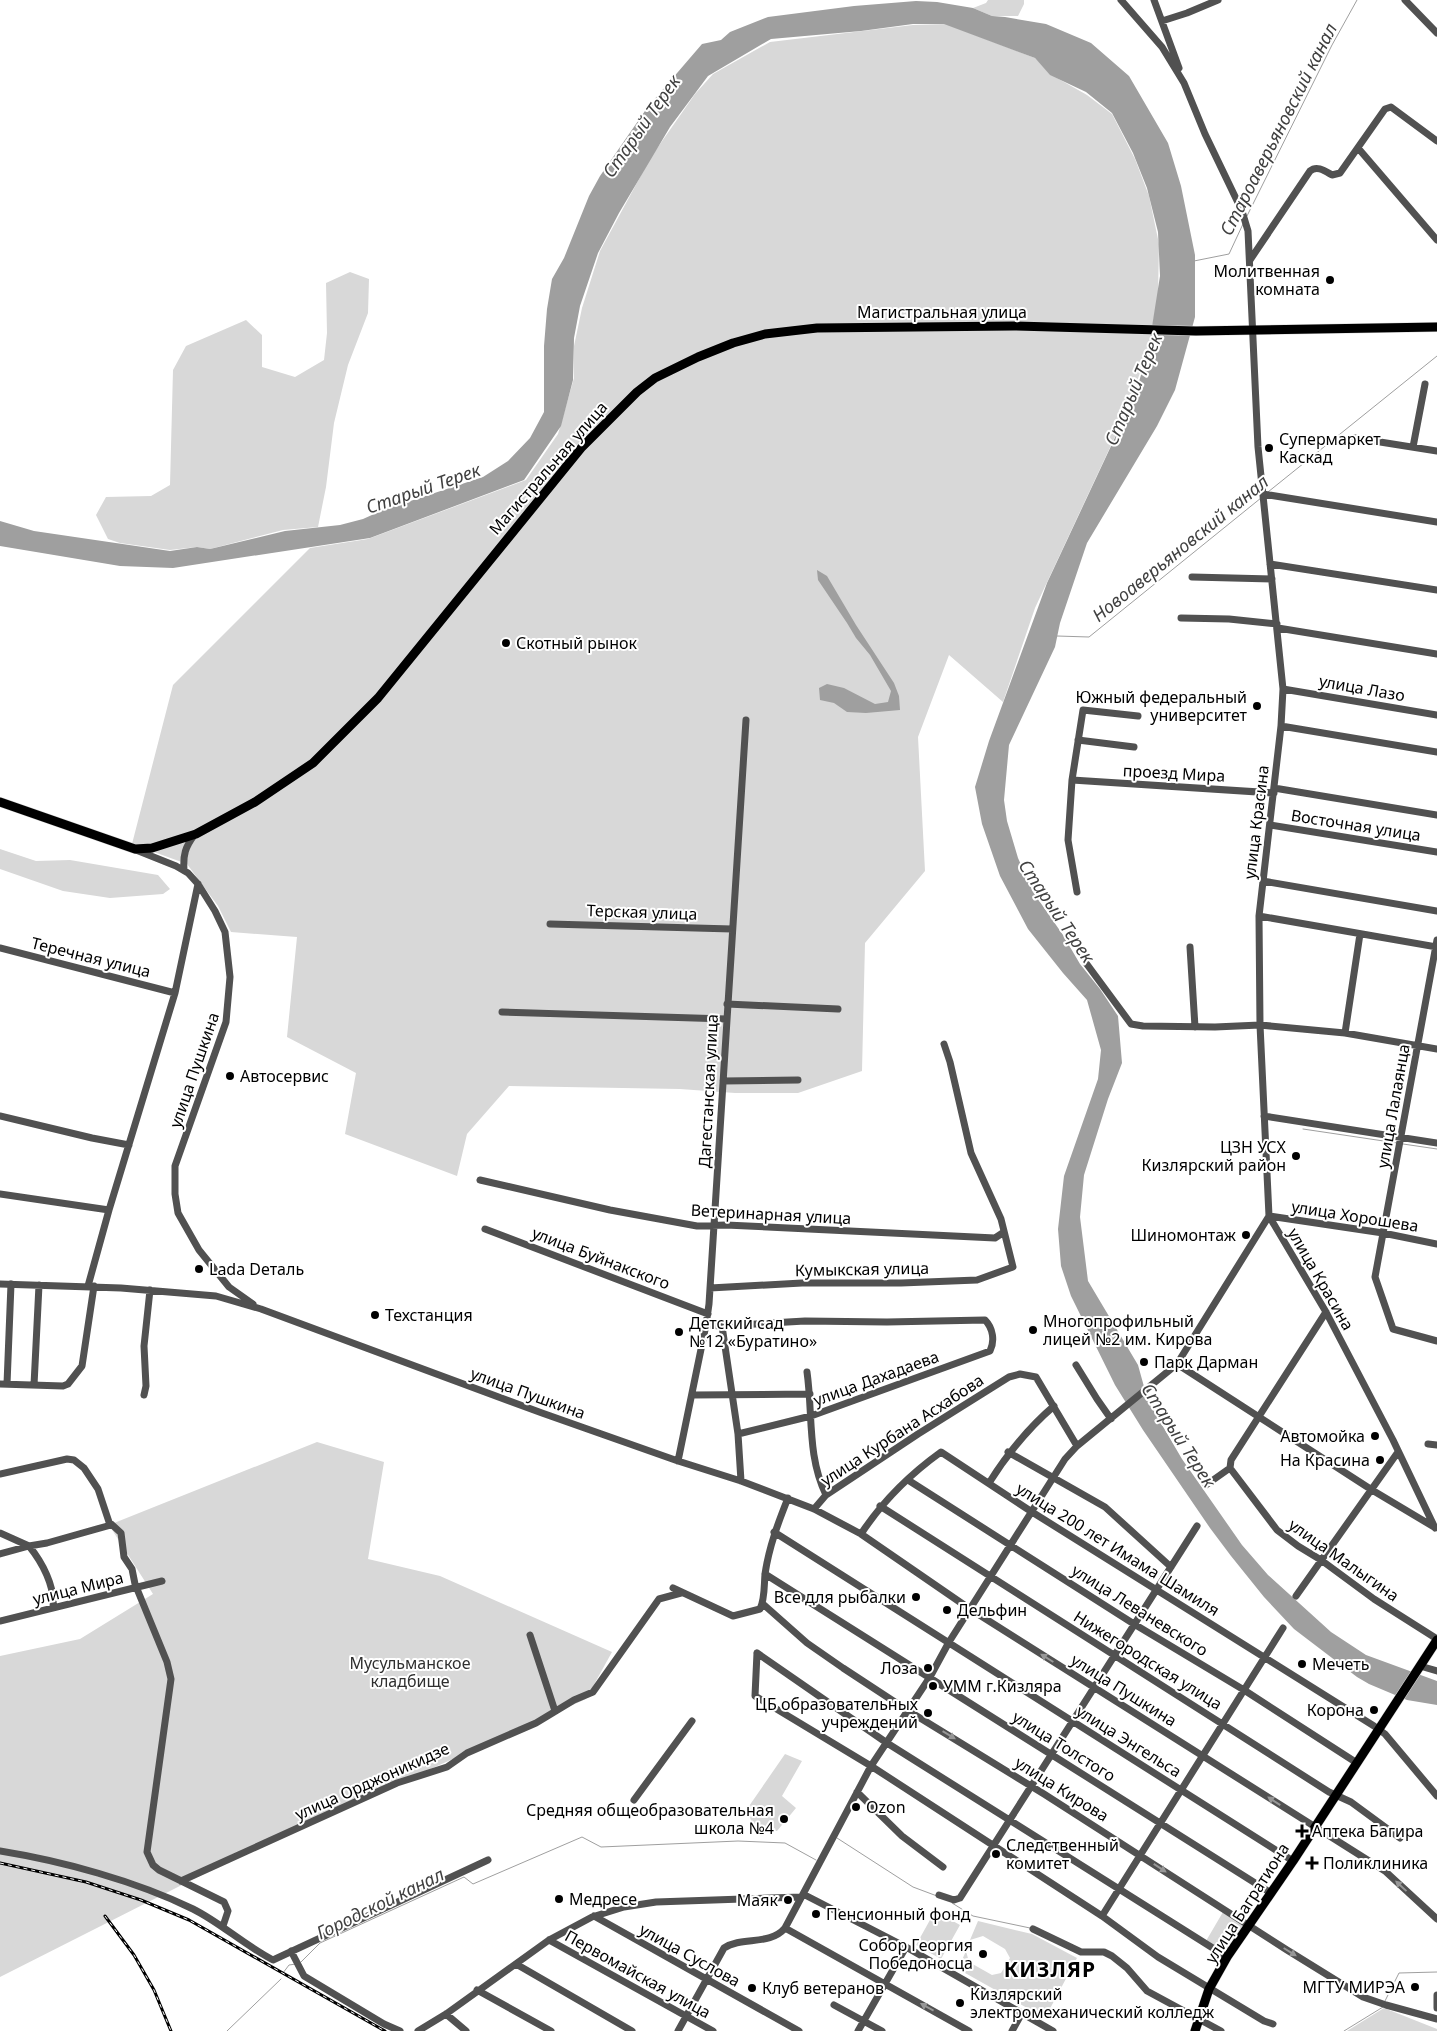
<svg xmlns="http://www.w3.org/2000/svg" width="1437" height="2031" viewBox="0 0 1437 2031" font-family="'Noto Sans',sans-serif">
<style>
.green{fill:#d8d8d8}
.water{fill:#9f9f9f}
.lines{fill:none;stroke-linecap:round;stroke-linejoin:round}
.stream{stroke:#9f9f9f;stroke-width:1}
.major-casing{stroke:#dbdbdb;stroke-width:10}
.minor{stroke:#515151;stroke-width:7}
.major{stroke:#000;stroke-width:9}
.rail-casing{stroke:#000;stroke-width:3}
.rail{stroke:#fff;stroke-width:1;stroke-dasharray:4;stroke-linecap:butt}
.oneway{fill:#979797}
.poi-dot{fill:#000;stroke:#fff;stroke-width:2}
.labels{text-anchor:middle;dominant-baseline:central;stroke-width:4;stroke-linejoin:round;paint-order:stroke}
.poi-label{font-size:16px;fill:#000;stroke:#fff;text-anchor:start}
.street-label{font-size:16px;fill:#000;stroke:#fff}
.park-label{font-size:16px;fill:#2f2f2f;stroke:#fff}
.water-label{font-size:18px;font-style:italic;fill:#404040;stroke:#fff}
.district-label{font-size:21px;font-weight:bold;letter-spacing:1px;fill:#000;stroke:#fff}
</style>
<rect width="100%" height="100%" fill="#fff"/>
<path class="green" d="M988,0H1024V4L1018,16H992L973,8L986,3Z
M946,24L1035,58L1050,74L1087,95L1112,114L1135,159L1149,196L1159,244L1158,296L1148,349L1127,411L1035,608L1003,702L949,655L918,737L925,871L865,943L862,1071L798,1093H735L680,1089L509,1086L467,1134L457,1176L345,1134L356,1073L287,1037L297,937L231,932L218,906L187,864L132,844L173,685L310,548L368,539L526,480L558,434L574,378V346L582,308L600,251L651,157L695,94L713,74L770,42L913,25Z
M350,272L369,279L368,313L348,365L334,423L326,487L318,527L283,530L210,549L197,547L170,550L120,543L108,539L96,515L106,497L151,496L170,485L173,370L186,346L246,320L262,335V367L295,377L324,360L327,333L326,283Z
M0,849L36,861L70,860L158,875L170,889L163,894L110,898L63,891L0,869Z
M317,1442L384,1462L368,1559L440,1576L612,1652L586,1699L255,1848L0,1977V1656L80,1639L153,1594L109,1525Z
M785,1754L802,1761L782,1796L796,1808L777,1831L754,1829L747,1809Z
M935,1911L960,1925L941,1959L916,1945Z
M1223,1912L1244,1925L1227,1953L1206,1941Z
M978,1921L1032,1934L1077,1958L1045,2018L958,1969L966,1951L969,1962L992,1975L1001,1973L1010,1958L1005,1949L983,1936L970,1940Z
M1384,2008L1437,2029V2031H1347Z"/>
<path class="water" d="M916,1L937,2L973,8L992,16L1005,17L1046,24L1091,43L1129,76L1168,143L1181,186L1195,255V317L1175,390L1157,426L1087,543L1060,623L1055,647L1009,745L1004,800L1007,821L1018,858L1033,892L1063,935L1080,964L1100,989L1118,1016L1122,1063L1108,1099L1084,1175L1080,1217L1088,1281L1138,1365L1148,1401L1182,1459L1242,1545L1268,1575L1331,1632L1366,1655L1437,1681V1705L1407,1700L1369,1684L1357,1677L1294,1629L1264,1597L1231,1556L1210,1528L1143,1430L1115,1385L1071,1296L1061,1266L1058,1229L1064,1176L1098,1079L1101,1050L1087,1000L1063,973L1028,929L1000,876L982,824L975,787L989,741L1047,583L1126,414L1137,388L1148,352L1160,276L1158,232L1147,188L1133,153L1112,113L1086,92L1050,75L1035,58L944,24H913L861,31L771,39L708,76L670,127L619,213L598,253L580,306L574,338L573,380L561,426L524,480L370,538L173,568L120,566L0,546V521L34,531L170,551L197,547L210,549L285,531L340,525L363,519L383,510L483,477L508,461L530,438L544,412V346L547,309L552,279L564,258L589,196L600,176L647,108L702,44L721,40L730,32L768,17L854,6Z
M817,570L827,576L856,625L894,683L899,696L900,710L866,713L847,712L834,703L820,700L819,688L827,684L844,688L875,704L888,702L891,691L870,655L856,638L847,623L818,580Z"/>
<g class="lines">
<path class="stream" d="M1247,216L1332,45L1357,0
M1194,261L1229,254L1243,224
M1268,492L1437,356
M1057,636L1089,637L1261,498
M1303,1129L1397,1143
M1403,1144L1437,1149
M837,1838L913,1887L937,1896
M952,1903L973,1916L1030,1928
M301,1962L320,1943L464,1877L473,1884L582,1837L601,1847L738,1841L785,1843L816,1860
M283,1973L289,1965L296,1964
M1385,2001L1399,1973L1437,1972
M227,2031L281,1979
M1344,2031L1383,2007"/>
<g class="major-casing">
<path id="major" d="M0,802L135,849L152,848L196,834L255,802L313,763L378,698L582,447L637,392L655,378L698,357L733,343L765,334L817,328L1014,326L1196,331L1437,327
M1195,2031L1209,1989L1227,1957L1293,1861L1437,1640"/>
</g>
<path class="minor" d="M1121,0L1162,47L1184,83L1205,134L1242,211L1248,231L1258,447L1283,689L1281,726L1259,916L1260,1025L1269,1216L1326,1312L1393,1440L1435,1528
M1154,0L1179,68
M1405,0L1437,33
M1162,21L1187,13L1218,0
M1358,148L1437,240
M1250,260L1310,171C1317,165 1325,171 1332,175L1340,173L1385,109L1391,107L1437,141
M1355,438L1437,451
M1413,447L1425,384
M1263,494L1437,522
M1270,564L1437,590
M1192,577L1272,579
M1181,618L1229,619L1277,624
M1278,628L1437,654
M1283,689L1437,715
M1281,726L1437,752
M1078,740L1134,747
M1072,780L1274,793
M1274,788L1437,815
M1270,825L1437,852
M136,850L176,866L188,873L198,884L215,911L225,932L230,977L226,1022L175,1166V1194L178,1213L199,1250L229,1287L253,1304
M184,870C183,855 185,847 195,834
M1263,881L1437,911
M1077,892L1068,840L1072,780L1083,710L1138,716
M1259,916L1437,947
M550,924L732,929
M1437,940L1375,1277L1393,1329L1437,1341
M1190,947L1195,1027
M0,948L175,993
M1086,963L1131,1024L1143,1026L1215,1027L1260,1025L1345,1033L1437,1049
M727,1004L838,1009
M502,1012L726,1019
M1345,1033L1360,934
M723,1081L798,1080
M0,1116L92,1138L129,1145
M1264,1116L1437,1143
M480,1180L610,1210L697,1226L726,1225L995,1238L1004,1232
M0,1194L109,1210
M485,1229L708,1314
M0,1284L121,1288L216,1296L261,1309L542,1413L678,1461L741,1481L814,1509L861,1534L970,1609L1385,1871L1437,1919
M88,1286L109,1210L175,993L198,884
M710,1288L802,1283H901L977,1280L1013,1267L1001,1219L971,1153L950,1062L944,1044
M706,1325L722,1326L805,1321L887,1322L985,1320C993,1328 995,1341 990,1351L811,1416L738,1434
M722,1326L738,1434L741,1481
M1177,1364L1372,1490L1434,1527
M1076,1365L1097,1399L1111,1419
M807,1372C813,1414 807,1456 826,1495
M0,1384L63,1386L68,1384L82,1366L94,1286
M7,1384L11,1284
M34,1385L39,1285
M144,1395L146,1386L144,1346L150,1290
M692,1395L810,1394
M1428,1444L1437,1445
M1008,1452L1105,1507L1171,1567
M678,1461L706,1325L709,1304L746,720
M1230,1468L1277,1530L1298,1546L1321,1560L1374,1599L1437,1639
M0,1474L67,1459L74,1460L84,1468L98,1489L109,1522L121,1533L124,1557L132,1569L135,1584L167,1662L171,1679L147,1852L153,1865L159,1870L224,1902L228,1911L223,1926
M908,1480L1134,1624L1244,1690L1357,1763
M989,1483C1008,1453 1027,1429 1054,1406
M1206,1485L1230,1468L1231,1460L1326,1312
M880,1506L1329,1792L1351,1802L1400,1838
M814,1509L826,1495L918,1434L1009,1377L1020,1374L1036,1377L1077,1446
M774,1532L1293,1861
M0,1533L29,1546L47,1543L111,1525
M861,1534C882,1502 909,1475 941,1452L1032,1512L1374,1726L1385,1734L1437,1796
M0,1554L29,1546C42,1562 55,1586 53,1607
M765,1574L1271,1893
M673,1588L733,1616L760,1609C765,1599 764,1585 765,1574C769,1547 778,1523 788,1498
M1296,1596L1398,1452
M763,1604L807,1643L843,1668L907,1710L1044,1794L1287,1950L1363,1997L1386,2005L1437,2019
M0,1621L162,1581
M530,1635L555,1711
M757,1653L755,1696L871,1766L1102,1916L1158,1957L1264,2021L1273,2024
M757,1653L887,1743L1227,1957
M1420,1666L1437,1671
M857,1792L902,1836L943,1867
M634,1800L692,1721
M0,1851C62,1861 136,1881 193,1909C221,1923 244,1945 273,1960L488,1860
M181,1881L397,1783L447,1767L467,1753L536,1723L574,1700L593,1692L659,1599L681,1593
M803,1894L906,1947L1053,2031
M939,1895L954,1900L960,1898L1197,1526
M594,1916L799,2031
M1102,1916L1283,1628
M785,1928L969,2031
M1033,1929L1081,1952H1104L1112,1956L1127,1968L1147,1991L1221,2031
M549,1940L713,2031
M291,1951L304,1976L384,2024L400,2031
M516,1964L632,2031
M477,1990L551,2031
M1437,1995V2008
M834,2005L882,2031
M446,2014L466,2031
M418,2031L446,2014L549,1940L592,1917L624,1907L656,1902L801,1897
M678,2031L724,1948C742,1936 770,1946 785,1928L871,1766L930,1677L949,1642L1065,1459L1077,1446L1177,1364L1269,1216L1383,1233L1437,1244
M858,2031L906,1947
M1012,2031L1022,2013"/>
<use href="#major" class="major"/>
<g class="rail-casing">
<path id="rail" d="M0,1863L86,1882L141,1900L189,1920L385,2031
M105,1916L134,1955L154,1990L171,2031"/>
</g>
<use href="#rail" class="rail"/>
</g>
<defs><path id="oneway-solid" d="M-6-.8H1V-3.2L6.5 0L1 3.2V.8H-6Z" transform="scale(1.25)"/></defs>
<g class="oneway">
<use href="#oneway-solid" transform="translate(1047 1658) rotate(-148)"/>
<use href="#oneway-solid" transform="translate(949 1735) rotate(31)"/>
<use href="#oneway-solid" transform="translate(1274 1801) rotate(-147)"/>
<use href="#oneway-solid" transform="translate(1160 1868) rotate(33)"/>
<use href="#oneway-solid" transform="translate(1401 1886) rotate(-137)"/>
<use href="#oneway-solid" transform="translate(1290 1952) rotate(32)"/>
<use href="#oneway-solid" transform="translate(927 2007) rotate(-151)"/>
</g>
<g class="poi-dot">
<circle cx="1330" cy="280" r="5"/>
<circle cx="1269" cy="448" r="5"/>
<circle cx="506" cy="643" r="5"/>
<circle cx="1257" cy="706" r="5"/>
<circle cx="230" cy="1076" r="5"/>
<circle cx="1296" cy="1156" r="5"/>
<circle cx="1246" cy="1235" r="5"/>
<circle cx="199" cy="1269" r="5"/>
<circle cx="375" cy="1315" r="5"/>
<circle cx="1033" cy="1330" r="5"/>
<circle cx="679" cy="1332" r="5"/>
<circle cx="1144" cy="1362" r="5"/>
<circle cx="1375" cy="1436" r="5"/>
<circle cx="1380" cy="1460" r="5"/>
<circle cx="916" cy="1597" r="5"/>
<circle cx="947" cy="1610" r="5"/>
<circle cx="1302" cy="1664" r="5"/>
<circle cx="928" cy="1668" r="5"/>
<circle cx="933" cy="1686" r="5"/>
<circle cx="1374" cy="1710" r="5"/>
<circle cx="928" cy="1713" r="5"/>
<circle cx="856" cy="1807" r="5"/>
<circle cx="784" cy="1819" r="5"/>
<path d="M1299.5 1823.5h5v5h5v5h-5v5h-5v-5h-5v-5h5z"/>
<circle cx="996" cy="1854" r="5"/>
<path d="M1309.5 1855.5h5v5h5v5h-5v5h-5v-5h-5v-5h5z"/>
<circle cx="559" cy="1899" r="5"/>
<circle cx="788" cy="1900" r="5"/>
<circle cx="816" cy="1914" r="5"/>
<circle cx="983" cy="1954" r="5"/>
<circle cx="1415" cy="1987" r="5"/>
<circle cx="752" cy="1988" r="5"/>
<circle cx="960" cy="2003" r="5"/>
</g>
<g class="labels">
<g class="poi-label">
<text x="1320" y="271" text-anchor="end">Молитвенная<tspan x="1320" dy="18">комната</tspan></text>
<text x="1279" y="439">Супермаркет<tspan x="1279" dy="18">Каскад</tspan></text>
<text x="516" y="643">Скотный рынок</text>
<text x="1247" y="697" text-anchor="end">Южный федеральный<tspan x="1247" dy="18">университет</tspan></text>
<text x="240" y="1076">Автосервис</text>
<text x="1286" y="1147" text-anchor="end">ЦЗН УСХ<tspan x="1286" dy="18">Кизлярский район</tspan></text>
<text x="1236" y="1235" text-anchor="end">Шиномонтаж</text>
<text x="209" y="1269">Lada Dеталь</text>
<text x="385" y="1315">Техстанция</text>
<text x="1043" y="1321">Многопрофильный<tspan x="1043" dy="18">лицей №2 им. Кирова</tspan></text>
<text x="689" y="1323">Детский сад<tspan x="689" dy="18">№12 «Буратино»</tspan></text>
<text x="1154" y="1362">Парк Дарман</text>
<text x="1365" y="1436" text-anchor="end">Автомойка</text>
<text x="1370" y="1460" text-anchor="end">На Красина</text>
<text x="906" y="1597" text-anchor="end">Все для рыбалки</text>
<text x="957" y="1610">Дельфин</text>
<text x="1312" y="1664">Мечеть</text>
<text x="918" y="1668" text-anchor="end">Лоза</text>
<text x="943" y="1686">УММ г.Кизляра</text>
<text x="918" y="1704" text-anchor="end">ЦБ образовательных<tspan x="918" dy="18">учреждений</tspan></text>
<text x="1364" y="1710" text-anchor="end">Корона</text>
<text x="866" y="1807">Ozon</text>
<text x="774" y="1810" text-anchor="end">Средняя общеобразовательная<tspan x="774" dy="18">школа №4</tspan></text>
<text x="1312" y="1831">Аптека Багира</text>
<text x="1006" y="1845">Следственный<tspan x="1006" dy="18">комитет</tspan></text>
<text x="1323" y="1863">Поликлиника</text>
<text x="569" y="1899">Медресе</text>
<text x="778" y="1900" text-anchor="end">Маяк</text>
<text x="826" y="1914">Пенсионный фонд</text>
<text x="973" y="1945" text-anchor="end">Собор Георгия<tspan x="973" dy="18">Победоносца</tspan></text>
<text x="1405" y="1987" text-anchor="end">МГТУ МИРЭА</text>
<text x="762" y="1988">Клуб ветеранов</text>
<text x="970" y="1994">Кизлярский<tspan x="970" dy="18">электромеханический колледж</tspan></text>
</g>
<g class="street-label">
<text x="942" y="312">Магистральная улица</text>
<text transform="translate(548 468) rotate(-49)">Магистральная улица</text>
<text transform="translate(1362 688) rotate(10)">улица Лазо</text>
<text transform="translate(1174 773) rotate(3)">проезд Мира</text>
<text transform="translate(1256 822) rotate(-83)">улица Красина</text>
<text transform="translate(1356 825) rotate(9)">Восточная улица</text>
<text transform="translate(642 912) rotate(2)">Терская улица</text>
<text transform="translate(91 957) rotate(14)">Теречная улица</text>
<text transform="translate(194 1070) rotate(-71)">улица Пушкина</text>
<text transform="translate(708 1091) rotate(-87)">Дагестанская улица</text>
<text transform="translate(1393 1106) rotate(-80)">улица Лалаянца</text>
<text transform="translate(771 1214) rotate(3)">Ветеринарная улица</text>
<text transform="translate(1355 1216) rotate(9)">улица Хорошева</text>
<text transform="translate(601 1258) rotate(21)">улица Буйнакского</text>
<text transform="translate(862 1269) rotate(-1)">Кумыкская улица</text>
<text transform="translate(1321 1279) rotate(60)">улица Красина</text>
<text transform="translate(876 1378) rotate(-20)">улица Дахадаева</text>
<text transform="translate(528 1393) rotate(20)">улица Пушкина</text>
<text transform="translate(902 1430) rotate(-33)">улица Курбана Асхабова</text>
<text transform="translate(1118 1549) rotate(32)">улица 200 лет Имама Шамиля</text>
<text transform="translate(1344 1560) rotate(35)">улица Малыгина</text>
<text transform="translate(78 1588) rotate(-14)">улица Мира</text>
<text transform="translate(1140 1610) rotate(32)">улица Леваневского</text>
<text transform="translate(1148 1660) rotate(32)">Нижегородская улица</text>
<text transform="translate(1124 1690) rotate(32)">улица Пушкина</text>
<text transform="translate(1129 1741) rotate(32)">улица Энгельса</text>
<text transform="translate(1064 1746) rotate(32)">улица Толстого</text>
<text transform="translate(372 1781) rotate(-24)">улица Орджоникидзе</text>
<text transform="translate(1062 1789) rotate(32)">улица Кирова</text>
<text transform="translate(1247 1903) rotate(-57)">улица Багратиона</text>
<text transform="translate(690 1955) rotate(29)">улица Суслова</text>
<text transform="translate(638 1974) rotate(29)">Первомайская улица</text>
</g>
<g class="park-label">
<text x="410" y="1663">Мусульманское<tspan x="410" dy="18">кладбище</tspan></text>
</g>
<g class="water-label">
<text transform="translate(641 126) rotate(-55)">Старый Терек</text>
<text transform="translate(1278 129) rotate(-63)">Староаверьяновский канал</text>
<text transform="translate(1133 389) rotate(-67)">Старый Терек</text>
<text transform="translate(423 488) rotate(-19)">Старый Терек</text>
<text transform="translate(1180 548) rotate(-39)">Новоаверьяновский канал</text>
<text transform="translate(1057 911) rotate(56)">Старый Терек</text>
<text transform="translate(1179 1435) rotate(57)">Старый Терек</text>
<text transform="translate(380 1903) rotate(-26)">Городской канал</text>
</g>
<g class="district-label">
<text x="1050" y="1969">КИЗЛЯР</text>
</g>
</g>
</svg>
